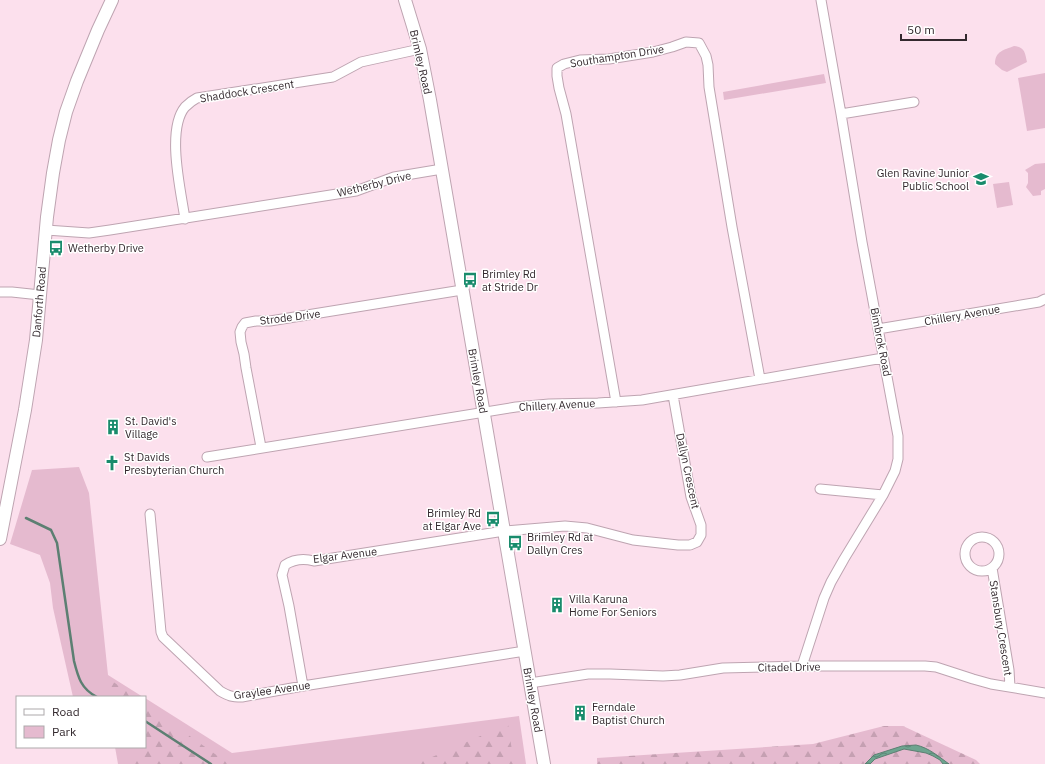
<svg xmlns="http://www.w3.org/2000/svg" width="1045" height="764" viewBox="0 0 1045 764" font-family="'IBM Plex Sans',sans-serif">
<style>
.green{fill:#e5bacf}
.forest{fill:url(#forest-firs)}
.water{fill:url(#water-waves);stroke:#5c7f72}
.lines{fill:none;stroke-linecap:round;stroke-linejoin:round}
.stream{stroke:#5c7f72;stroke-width:2.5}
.minor-casing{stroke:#bea4b1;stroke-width:11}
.major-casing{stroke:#bea4b1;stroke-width:14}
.minor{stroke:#fff;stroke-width:9}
.major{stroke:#fff;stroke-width:12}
.labels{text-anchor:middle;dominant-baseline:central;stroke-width:3;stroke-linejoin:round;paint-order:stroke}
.street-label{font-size:11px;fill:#33292e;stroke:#fff}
.poi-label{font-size:11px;fill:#33292e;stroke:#fff;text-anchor:start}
</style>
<defs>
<pattern id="forest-firs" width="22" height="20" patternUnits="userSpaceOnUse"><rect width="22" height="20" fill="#e5bacf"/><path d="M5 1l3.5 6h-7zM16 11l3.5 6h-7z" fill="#c5a0b2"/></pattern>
<pattern id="water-waves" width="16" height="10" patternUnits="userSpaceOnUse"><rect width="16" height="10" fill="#6da48f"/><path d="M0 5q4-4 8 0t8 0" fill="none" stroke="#5a8675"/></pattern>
</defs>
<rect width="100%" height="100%" fill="#fce0ed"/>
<path class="green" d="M1014,46C1025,47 1025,53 1027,62L1007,72L1002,70L995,64C995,51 1004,50 1014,46Z
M1045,73V128L1027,131L1018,78Z
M824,74L826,83L724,100L723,92Z
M1045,163V189L1041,191V195L1033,196L1026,187L1028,183V173L1025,170L1035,164Z
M1009,182L1013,205L997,208L993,184Z
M79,467L89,493L108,675L143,697H73L53,608L50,583L40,555L10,544L32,470Z
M145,698L232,753L519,716L526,764H118L115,747H145Z"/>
<path class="forest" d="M112,681L135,697H107Z
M145,704L229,764H135L129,747H145Z
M508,724L514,764H416Z
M884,726H903L976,760L980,764H597V758L813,744Z"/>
<path class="water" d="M916,745C929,748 938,756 949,764H943L940,760L933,756L926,753L904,749L875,759L870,764H865L874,755L902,746Z"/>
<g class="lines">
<path class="stream" d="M26,518L51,530L57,543L74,661C78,677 81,689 97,697
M145,721L211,764"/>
<g class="minor-casing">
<path id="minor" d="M841,114L914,102
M185,219C181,191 166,130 185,107C189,103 193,100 197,98L333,77L361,62L420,49
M46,230L89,233L110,230L356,191L394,177L442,169
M0,292H12L40,295
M878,329L1039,302L1045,299
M616,402L566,114L559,88L557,76V68L564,64L580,60L609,59L653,52L672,47L686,42L699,43L706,56L708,65L709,87L732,227L760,379
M261,447L246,368L244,354L241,342L240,332L242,327L245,323L256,321H270L462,290
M207,457L516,407L549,404L598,403L642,400L883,358
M820,489L883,495
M150,514L161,632L163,637L220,691C229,696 231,697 242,697L303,686L525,651
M965 554a17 17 0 1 1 34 0a17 17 0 1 1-34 0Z
M992,568L1009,670L1010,687
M802,666L824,598L831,582L844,559L883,495L895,471L898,459V436L862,242L841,114L821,0
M530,683L588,674H610L663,676L680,675L723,668L802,666H925L936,667L973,679L991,684L1045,693
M303,686L289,606L282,575L285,565C294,559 303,558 314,561L504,531L565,526L587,528L633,540L678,545H690L697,542L701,535V525L691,497L673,395"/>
</g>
<g class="major-casing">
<path id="major" d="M405,0L420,49L430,100L544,764
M0,539L25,410L36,340L47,217L53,173L59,140L66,112L77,81L98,30L112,0"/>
</g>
<use href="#minor" class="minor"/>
<use href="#major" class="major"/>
</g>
<defs>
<g id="school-bare" transform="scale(1.2)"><path d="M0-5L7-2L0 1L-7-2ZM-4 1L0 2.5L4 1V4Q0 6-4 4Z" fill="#198b6c" stroke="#fff" stroke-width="2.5" paint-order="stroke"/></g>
<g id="bus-bare" transform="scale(1.2)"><path d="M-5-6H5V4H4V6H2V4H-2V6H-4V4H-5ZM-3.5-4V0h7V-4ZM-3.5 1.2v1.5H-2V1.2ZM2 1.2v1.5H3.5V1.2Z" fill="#198b6c" stroke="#fff" stroke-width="2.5" paint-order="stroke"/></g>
<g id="building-bare" transform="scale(1.2)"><path d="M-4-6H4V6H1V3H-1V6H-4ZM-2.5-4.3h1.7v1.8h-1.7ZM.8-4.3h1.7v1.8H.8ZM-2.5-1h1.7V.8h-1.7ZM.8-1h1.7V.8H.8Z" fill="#198b6c" stroke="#fff" stroke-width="2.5" paint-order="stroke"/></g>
<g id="church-bare" transform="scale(1.2)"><path d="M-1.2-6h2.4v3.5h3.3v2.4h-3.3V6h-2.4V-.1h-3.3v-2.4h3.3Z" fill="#198b6c" stroke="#fff" stroke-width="2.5" paint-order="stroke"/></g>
</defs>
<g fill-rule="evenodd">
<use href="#school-bare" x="981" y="179"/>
<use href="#bus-bare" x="56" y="248"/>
<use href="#bus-bare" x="470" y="280"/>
<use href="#building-bare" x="113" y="427"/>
<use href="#church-bare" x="112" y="463"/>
<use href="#bus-bare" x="493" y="519"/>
<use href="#bus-bare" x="515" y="543"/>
<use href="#building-bare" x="557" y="605"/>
<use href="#building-bare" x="580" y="713"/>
</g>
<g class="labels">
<g class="street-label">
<text transform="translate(617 56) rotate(-9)">Southampton Drive</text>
<text transform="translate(421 62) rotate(77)">Brimley Road</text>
<text transform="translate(247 91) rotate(-9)">Shaddock Crescent</text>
<text transform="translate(374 184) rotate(-14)">Wetherby Drive</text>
<text transform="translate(39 302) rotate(-85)">Danforth Road</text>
<text transform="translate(962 315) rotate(-10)">Chillery Avenue</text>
<text transform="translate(290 317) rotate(-7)">Strode Drive</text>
<text transform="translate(881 342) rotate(79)">Bimbrok Road</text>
<text transform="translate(478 381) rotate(80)">Brimley Road</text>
<text transform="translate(557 405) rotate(-3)">Chillery Avenue</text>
<text transform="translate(688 471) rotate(78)">Dallyn Crescent</text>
<text transform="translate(345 555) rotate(-7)">Elgar Avenue</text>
<text transform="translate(1001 628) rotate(81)">Stansbury Crescent</text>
<text transform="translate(789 667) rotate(-1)">Citadel Drive</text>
<text transform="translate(272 690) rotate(-8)">Graylee Avenue</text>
<text transform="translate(533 700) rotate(80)">Brimley Road</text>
</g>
<g class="poi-label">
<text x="969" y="173" text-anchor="end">Glen Ravine Junior<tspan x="969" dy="13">Public School</tspan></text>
<text x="68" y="248">Wetherby Drive</text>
<text x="482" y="274">Brimley Rd<tspan x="482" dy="13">at Stride Dr</tspan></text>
<text x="125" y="421">St. David's<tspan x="125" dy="13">Village</tspan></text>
<text x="124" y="457">St Davids<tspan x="124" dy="13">Presbyterian Church</tspan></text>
<text x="481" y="513" text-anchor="end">Brimley Rd<tspan x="481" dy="13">at Elgar Ave</tspan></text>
<text x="527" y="537">Brimley Rd at<tspan x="527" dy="13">Dallyn Cres</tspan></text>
<text x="569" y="599">Villa Karuna<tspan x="569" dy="13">Home For Seniors</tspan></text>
<text x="592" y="707">Ferndale<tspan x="592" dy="13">Baptist Church</tspan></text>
</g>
</g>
<rect x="16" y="696" width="130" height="52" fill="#ffffff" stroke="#ada9ab"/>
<rect x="24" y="709" width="20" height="6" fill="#ffffff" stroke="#ada9ab"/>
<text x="52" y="716" font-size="12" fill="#33292e">Road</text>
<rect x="24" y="726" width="20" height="12" fill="#e5bacf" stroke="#ada9ab"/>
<text x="52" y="736" font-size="12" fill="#33292e">Park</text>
<path d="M901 34v6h65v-6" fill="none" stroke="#33292e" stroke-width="2"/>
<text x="907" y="34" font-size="12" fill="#33292e" stroke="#ffffff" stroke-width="3" paint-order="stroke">50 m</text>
</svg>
